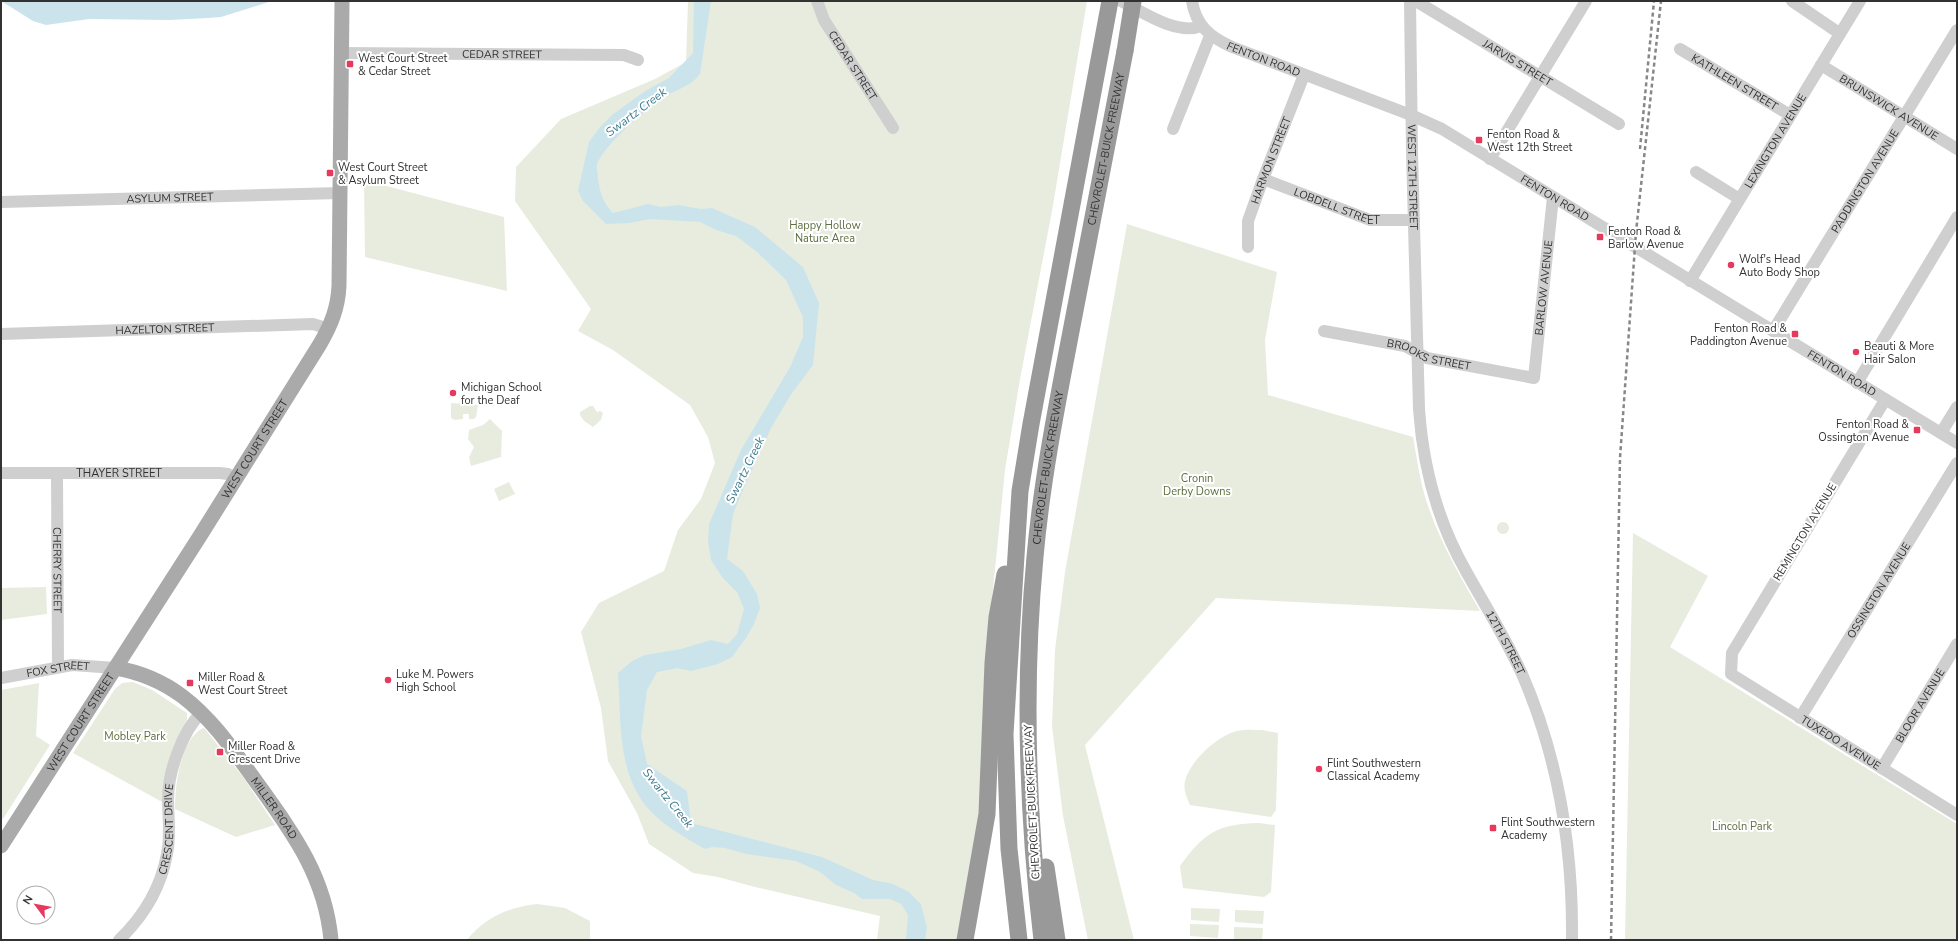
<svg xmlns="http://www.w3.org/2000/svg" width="1958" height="941" viewBox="0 0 1958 941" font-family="'Nunito Sans',sans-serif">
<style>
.green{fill:#e7ecde}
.water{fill:#cbe4ec}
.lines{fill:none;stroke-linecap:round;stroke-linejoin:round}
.minor{stroke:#cfcfcf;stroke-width:12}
.major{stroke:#aaa;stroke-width:15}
.highway{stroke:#999;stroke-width:17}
.rail{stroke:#878787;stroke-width:2.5;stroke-dasharray:4 3;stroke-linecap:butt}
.highway-bridge{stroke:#999;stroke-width:17}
.poi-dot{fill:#e5395e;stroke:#fff;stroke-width:1.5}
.labels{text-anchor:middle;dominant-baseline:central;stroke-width:4;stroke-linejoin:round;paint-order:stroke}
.street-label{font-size:11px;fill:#323232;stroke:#fff}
.poi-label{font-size:11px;fill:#323232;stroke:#fff;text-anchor:start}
.park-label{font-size:11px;fill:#5c6f3f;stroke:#fff}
.water-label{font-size:12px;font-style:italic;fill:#3d7b8f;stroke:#fff}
</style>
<rect width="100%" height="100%" fill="#fff"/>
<path class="green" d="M688,1H1087L1052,211L1020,379L1005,470L986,659L979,829L958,940H877L880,916L755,887L718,877L693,873L649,844L637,813L608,761L601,708L581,632L599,603L664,571L678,530L701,499L715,463L708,437L690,405L613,350L578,331L591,309L515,201L516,167L561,119L655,79L686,62Z
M364,180L504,217L507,291L365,257Z
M1127,224L1277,272L1265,340L1268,395L1413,437C1417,459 1420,482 1427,503C1440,542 1460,576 1480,611L1216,598L1085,745L1134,940H1088L1063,816L1052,726L1055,650L1065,572Z
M451,403L478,405L476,417L474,419H469V414H463V419L455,420L451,418Z
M590,406H593L597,412L600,411L603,413L601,420L593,427L584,421L580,415V412Z
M490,419L502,431L501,457L471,466L469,457L474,447L468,439L469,430L483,425Z
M509,482L515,494L499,501L494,489Z
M1497 528a6 6 0 1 1 12 0a6 6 0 1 1-12 0Z
M1633,533L1708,576L1670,647L1957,824V940H1625Z
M46,587L47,614L1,620V588Z
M133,682L152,690L187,713V721L177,745L164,803L73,753L115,689L122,683Z
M39,683L36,736L50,745L3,819L1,817V690Z
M203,728L205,729L243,777L275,825L236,837L175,809C175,785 180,740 203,728Z
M1262,730L1278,733L1276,810L1271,817L1190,805C1187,798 1183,790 1185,781C1190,761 1217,736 1237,731C1245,729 1254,730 1262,730Z
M1259,823L1275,825L1271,892L1264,897L1183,888L1180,866C1204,833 1217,824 1259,823Z
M537,904L565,908L590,921V940H467C485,917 509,907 537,904Z
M1191,908L1220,909L1219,922L1191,920Z
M1235,910L1264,911L1263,924L1235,922Z
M1190,924L1219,925L1218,938L1190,936Z
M1234,927L1263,928L1262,940L1234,939Z"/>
<path class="water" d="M1,1L38,2L50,1H272L221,17L208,18L169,20L89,19L46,25L33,21Z
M694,1H711L700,74C691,87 673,90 660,100C645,110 601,148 597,165C596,169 598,174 598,178C600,192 602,202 613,213L648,204L661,207L678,205L701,209L712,208L755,227L803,267L819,303L813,365L792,393L771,428L745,485L733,514L727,559L743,571L757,594L760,608L754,624L746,638L732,657L718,664L691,671L677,668L657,672L647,690L641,736L647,764L687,791L691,823L822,857L873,880L893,884L909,892L921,904L927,928L925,940H906L908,915L901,904L890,899H862L854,893L836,885L820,872L796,861L746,854L725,848L712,847L705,849C682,836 653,820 639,796C617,760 621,713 618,673L632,661L645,655L681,649L711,640L728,644L737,634L744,609L737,592L722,577L711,560L708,541L709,524L741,450L790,367L803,337V317L786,280L757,252L736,236L716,230L700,222L650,219L629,223L606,224L583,201L578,191L589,142L600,127L612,115L645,91L669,78L693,53Z"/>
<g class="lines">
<g class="minor">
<path id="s1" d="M817,1L824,20L893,128"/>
<path d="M1121,1C1142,12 1178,36 1201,26"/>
<path id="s2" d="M1192,1C1196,26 1210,37 1232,47L1411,115L1442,129L1957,443"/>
<path id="s3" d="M1410,1L1412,152L1419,409C1423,467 1438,523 1467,573C1486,607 1506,639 1522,674C1559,759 1573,848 1572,940"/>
<path id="s4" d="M1416,1L1619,124"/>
<path d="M1792,1L1839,33"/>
<path id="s5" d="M1680,49L1790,115"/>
<path id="s6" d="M341,53L624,55L638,60"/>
<path id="s7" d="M1821,65L1957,149"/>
<path d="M1173,129L1210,36"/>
<path d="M1490,159L1586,1"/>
<path d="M1696,172L1738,198"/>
<path id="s8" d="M1263,179L1370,220H1414"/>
<path id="s9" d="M1,202L340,193"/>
<path id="s10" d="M1248,247V221L1263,179L1304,75"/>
<path id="s11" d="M1690,281L1860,1"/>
<path id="s12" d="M1324,331L1405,346L1427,358L1534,378L1553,197"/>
<path id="s13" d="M1773,331L1957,30"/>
<path id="s14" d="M1,334L313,324L329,329"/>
<path d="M1857,383L1957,217"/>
<path id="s15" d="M1885,400L1732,653L1731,674L1957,815"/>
<path d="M1941,433L1957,407"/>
<path id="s16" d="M1,473H220L228,474L236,479"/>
<path id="s17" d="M57,473L58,667"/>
<path id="s18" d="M1,678L72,665L116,668"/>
<path id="s19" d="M1800,718L1957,463"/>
<path id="s20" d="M1882,768L1957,644"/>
<path id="s21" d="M119,940C143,917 161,887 167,854C171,835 168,817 168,799C168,772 182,732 201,713"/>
</g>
<g class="major">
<path id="s22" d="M116,668C139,672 163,682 182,696C211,718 231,747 252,776C289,828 325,873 331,940"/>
<path id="s23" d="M1,846L200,536L320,344C331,325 338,308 339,286L342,1"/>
</g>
<g class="highway">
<path d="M1046,867L1057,940"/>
<path d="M965,940L987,814L993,663L997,617L1005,574"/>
<path d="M1019,940L1009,849L1005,734L1020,491L1031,424L1110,1"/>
<path id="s24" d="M1042,940C1027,812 1023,685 1035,557C1042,478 1058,399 1073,321C1090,231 1107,141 1125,51"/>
</g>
<path class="rail" d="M1640,149L1654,1
M1611,940L1620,458L1636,232L1661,1"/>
<path class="highway-bridge" d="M1125,51L1133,1"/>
</g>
<g class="poi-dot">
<rect x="346" y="60" width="8" height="8" rx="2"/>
<rect x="1475" y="136" width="8" height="8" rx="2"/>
<rect x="326" y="169" width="8" height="8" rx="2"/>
<rect x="1596" y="233" width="8" height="8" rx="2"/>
<circle cx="1731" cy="265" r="4"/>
<rect x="1791" y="330" width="8" height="8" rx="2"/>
<circle cx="1856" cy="352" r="4"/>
<circle cx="453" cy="393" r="4"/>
<rect x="1913" y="426" width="8" height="8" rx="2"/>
<circle cx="388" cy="680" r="4"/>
<rect x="186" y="679" width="8" height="8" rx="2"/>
<rect x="216" y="748" width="8" height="8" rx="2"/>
<circle cx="1319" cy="769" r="4"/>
<rect x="1489" y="824" width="8" height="8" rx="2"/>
</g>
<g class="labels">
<g class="street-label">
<text stroke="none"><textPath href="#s6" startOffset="161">CEDAR STREET</textPath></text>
<text stroke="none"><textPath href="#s2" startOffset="98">FENTON ROAD</textPath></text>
<text stroke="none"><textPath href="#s4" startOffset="119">JARVIS STREET</textPath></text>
<text stroke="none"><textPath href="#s1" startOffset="74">CEDAR STREET</textPath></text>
<text stroke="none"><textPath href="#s5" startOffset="64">KATHLEEN STREET</textPath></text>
<text stroke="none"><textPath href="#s7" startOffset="80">BRUNSWICK AVENUE</textPath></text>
<text stroke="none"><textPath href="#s11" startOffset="164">LEXINGTON AVENUE</textPath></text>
<text stroke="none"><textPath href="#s24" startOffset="798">CHEVROLET-BUICK FREEWAY</textPath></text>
<text stroke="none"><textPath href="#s10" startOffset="91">HARMON STREET</textPath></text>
<text stroke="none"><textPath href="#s3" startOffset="176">WEST 12TH STREET</textPath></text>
<text stroke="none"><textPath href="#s13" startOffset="176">PADDINGTON AVENUE</textPath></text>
<text stroke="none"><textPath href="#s9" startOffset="169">ASYLUM STREET</textPath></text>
<text stroke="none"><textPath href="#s2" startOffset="422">FENTON ROAD</textPath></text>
<text stroke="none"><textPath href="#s8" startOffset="79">LOBDELL STREET</textPath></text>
<text stroke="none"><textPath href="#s12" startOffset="307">BARLOW AVENUE</textPath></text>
<text stroke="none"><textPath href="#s14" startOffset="164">HAZELTON STREET</textPath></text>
<text stroke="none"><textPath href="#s12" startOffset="108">BROOKS STREET</textPath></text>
<text stroke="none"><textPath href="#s2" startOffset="758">FENTON ROAD</textPath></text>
<text stroke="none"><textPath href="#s23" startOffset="471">WEST COURT STREET</textPath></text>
<text stroke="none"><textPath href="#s24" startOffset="474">CHEVROLET-BUICK FREEWAY</textPath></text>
<text stroke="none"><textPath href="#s16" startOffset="118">THAYER STREET</textPath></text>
<text transform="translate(1805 532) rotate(-59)">REMINGTON AVENUE</text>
<text stroke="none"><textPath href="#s17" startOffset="97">CHERRY STREET</textPath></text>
<text stroke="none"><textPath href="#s19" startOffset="150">OSSINGTON AVENUE</textPath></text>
<text stroke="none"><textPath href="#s3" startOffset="660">12TH STREET</textPath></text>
<text stroke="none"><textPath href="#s18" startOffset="58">FOX STREET</textPath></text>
<text stroke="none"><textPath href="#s20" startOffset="73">BLOOR AVENUE</textPath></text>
<text stroke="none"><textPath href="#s23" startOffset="147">WEST COURT STREET</textPath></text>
<text stroke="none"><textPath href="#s15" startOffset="446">TUXEDO AVENUE</textPath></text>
<text transform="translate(1032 802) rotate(-93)">CHEVROLET-BUICK FREEWAY</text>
<text stroke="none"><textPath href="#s22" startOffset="218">MILLER ROAD</textPath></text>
<text stroke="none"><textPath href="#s21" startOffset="125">CRESCENT DRIVE</textPath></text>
</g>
<g class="poi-label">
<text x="358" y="58">West Court Street<tspan x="358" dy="13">&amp; Cedar Street</tspan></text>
<text x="1487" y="134">Fenton Road &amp;<tspan x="1487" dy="13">West 12th Street</tspan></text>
<text x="338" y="167">West Court Street<tspan x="338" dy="13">&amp; Asylum Street</tspan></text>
<text x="1608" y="231">Fenton Road &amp;<tspan x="1608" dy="13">Barlow Avenue</tspan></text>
<text x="1739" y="259">Wolf's Head<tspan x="1739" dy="13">Auto Body Shop</tspan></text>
<text x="1787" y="328" text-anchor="end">Fenton Road &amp;<tspan x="1787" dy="13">Paddington Avenue</tspan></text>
<text x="1864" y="346">Beauti &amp; More<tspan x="1864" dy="13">Hair Salon</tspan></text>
<text x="461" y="387">Michigan School<tspan x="461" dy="13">for the Deaf</tspan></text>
<text x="1909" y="424" text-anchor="end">Fenton Road &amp;<tspan x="1909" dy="13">Ossington Avenue</tspan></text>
<text x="396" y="674">Luke M. Powers<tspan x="396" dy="13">High School</tspan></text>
<text x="198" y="677">Miller Road &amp;<tspan x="198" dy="13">West Court Street</tspan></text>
<text x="228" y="746">Miller Road &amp;<tspan x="228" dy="13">Crescent Drive</tspan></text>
<text x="1327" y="763">Flint Southwestern<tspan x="1327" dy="13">Classical Academy</tspan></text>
<text x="1501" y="822">Flint Southwestern<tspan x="1501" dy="13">Academy</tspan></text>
</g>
<g class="park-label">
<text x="825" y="225">Happy Hollow<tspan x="825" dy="13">Nature Area</tspan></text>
<text x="1197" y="478">Cronin<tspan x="1197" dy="13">Derby Downs</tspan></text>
<text x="135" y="736">Mobley Park</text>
<text x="1742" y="826">Lincoln Park</text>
</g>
<g class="water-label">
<text transform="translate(636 112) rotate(-37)">Swartz Creek</text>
<text transform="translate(745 470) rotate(-64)">Swartz Creek</text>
<text transform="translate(668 798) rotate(51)">Swartz Creek</text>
</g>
</g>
<rect width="1958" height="941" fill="none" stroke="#323232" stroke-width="4"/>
<g transform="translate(36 905) rotate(302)"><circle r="19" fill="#ffffff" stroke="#adadad"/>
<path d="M0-3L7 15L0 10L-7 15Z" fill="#e5395e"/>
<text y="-6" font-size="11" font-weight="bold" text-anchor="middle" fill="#323232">N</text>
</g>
</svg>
